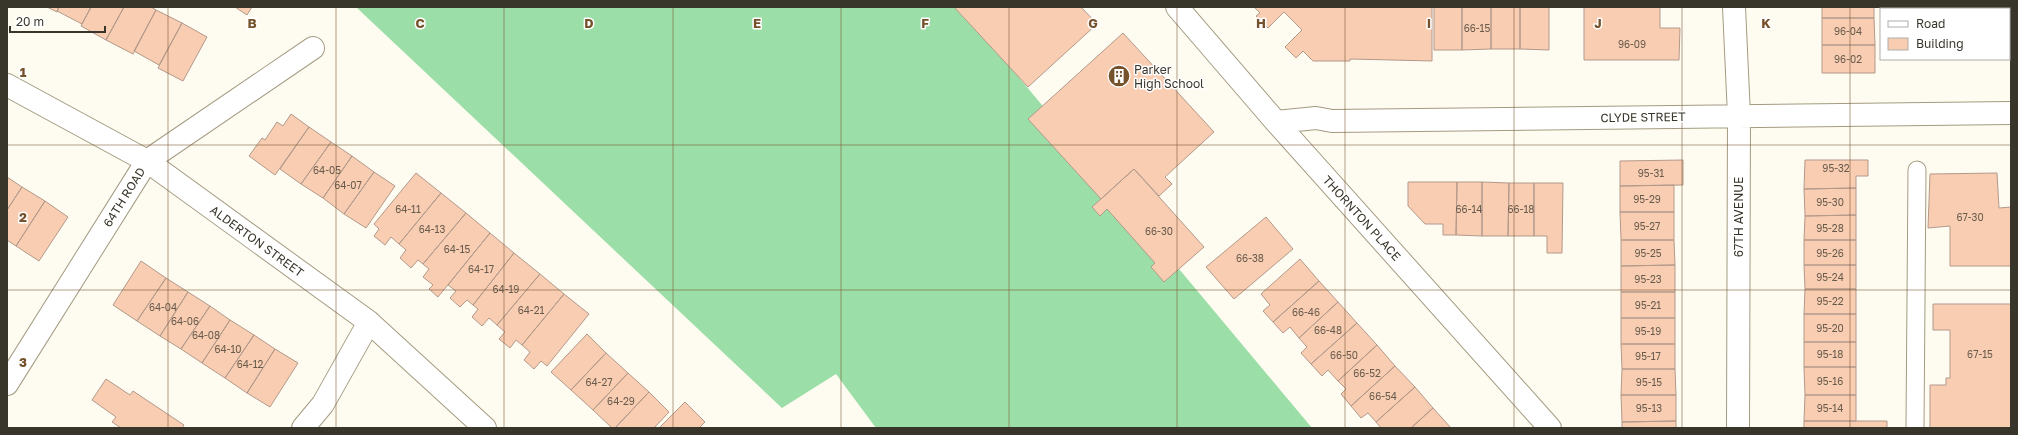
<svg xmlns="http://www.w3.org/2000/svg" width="2018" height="435" viewBox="0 0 2018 435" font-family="'Golos Text',sans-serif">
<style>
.forest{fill:#9cdea7}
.building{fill:#f8cdb2;stroke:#b3998a}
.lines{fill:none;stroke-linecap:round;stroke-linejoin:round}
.lane-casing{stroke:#a39b81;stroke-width:19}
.street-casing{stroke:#a39b81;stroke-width:24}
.lane{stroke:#fff;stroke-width:17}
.street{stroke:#fff;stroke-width:22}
.grid{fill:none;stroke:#76522c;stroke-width:1;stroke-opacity:0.55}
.labels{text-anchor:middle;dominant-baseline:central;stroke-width:3;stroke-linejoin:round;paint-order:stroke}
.number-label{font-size:10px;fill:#685b4c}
.poi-label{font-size:12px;fill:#38352a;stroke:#fff;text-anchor:start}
.street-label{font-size:12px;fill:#38352a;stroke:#fff}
.grid-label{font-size:13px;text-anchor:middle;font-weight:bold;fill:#76522c;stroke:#fff;stroke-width:3;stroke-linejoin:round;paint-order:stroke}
</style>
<rect width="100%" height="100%" fill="#fefbf0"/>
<path class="forest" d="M356,7H960L1312,428H876L836,374L782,408Z"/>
<path class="building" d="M47,7H59L57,12Z
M59,7H91L82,24L57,11Z
M91,7H124L106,40L81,26Z
M124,7H151L156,10L133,54L106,40Z
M235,7H252L247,15Z
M954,7H1081L1097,24L1028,87Z
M1254,7H1432V61L1350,59V61H1313L1303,51L1296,58L1285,47L1302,30L1284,12L1268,28L1256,16L1260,13Z
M1434,7H1462V50H1434Z
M1462,7H1491V49L1462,50Z
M1491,7H1520V49H1491Z
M1520,7H1549V50L1520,49Z
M1584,7H1660V28H1680L1679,60H1584Z
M1822,7H1874V18H1822Z
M1957,7H2011V55H2009V9H1957Z
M156,10L182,23L159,65L134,51Z
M1822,18H1874L1875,45H1822Z
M182,23L207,37L183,81L158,68Z
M1123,33L1214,132L1165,177L1172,184L1159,196L1134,169L1101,199L1028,119Z
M1822,45H1875V73H1822Z
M291,114L309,127L275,175L249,156L262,138L265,140L277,122L283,126Z
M309,127L331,142L301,184L280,169Z
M331,142L352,156L323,198L301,184Z
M352,156L374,172L344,214L323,198Z
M1683,160V185L1620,186V161Z
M1805,160H1868V176H1856V188L1804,189Z
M1134,169L1204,247L1164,282L1151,267L1155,263L1107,209L1100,216L1092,207Z
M374,172L395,186L366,228L344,214Z
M416,173L441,193L399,244L391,237L385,245L374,236L379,229L374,224Z
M1997,173L1999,208L2011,207V266H1950V226L1928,228L1930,174Z
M7,177L22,187L7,210Z
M1408,182H1457L1456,235H1443V224H1425L1408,206Z
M1457,182H1482V236L1456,235Z
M1482,182L1509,183L1508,236H1482Z
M1509,183H1534V236H1508Z
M1534,183H1563L1562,253H1547V236H1534Z
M1674,185V212H1620V186Z
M22,187L45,201L16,246L7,240V210Z
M1856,188V215L1805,216L1804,189Z
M441,193L466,213L423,264L418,260L411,268L400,258L406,250L399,244Z
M45,201L68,217L39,261L16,246Z
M1620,212H1674V240H1621Z
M466,213L490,233L438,297L429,289L433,285L423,277L429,269L423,264Z
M1856,215V240H1804L1805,216Z
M1266,217L1293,249L1234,299L1206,267Z
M490,233L514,253L473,305L467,300L460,307L450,298L456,291L448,285Z
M1621,240H1674L1675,265L1621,266Z
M1804,240H1856V265H1804Z
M514,253L540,274L497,325L489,318L482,326L472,317L478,309L473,305Z
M1300,259L1319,281L1273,322L1263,311L1270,305L1261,294Z
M141,261L166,278L137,321L113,305Z
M1675,265V292H1621V266Z
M1804,265H1856V289H1805Z
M540,274L564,294L522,345L516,340L510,348L499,339L505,332L497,325Z
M166,278L188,292L160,336L137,321Z
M1319,281L1338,302L1299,338L1290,327L1283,333L1273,322Z
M1805,289H1856V314H1804Z
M188,292L210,306L181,349L160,336Z
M1621,292H1675V318H1621Z
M564,294L589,314L547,366L541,361L534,369L524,360L530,352L522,345Z
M1338,302L1357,323L1311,364L1301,353L1307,347L1299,338Z
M1933,304H2011V428H1930V385H1946V378H1950V330H1933Z
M210,306L230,320L202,363L181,349Z
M1804,314H1856V342H1804Z
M1621,318H1675V344H1621Z
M230,320L254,335L225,378L202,363Z
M1357,323L1377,345L1338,381L1328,370L1322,376L1311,364Z
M587,334L606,353L571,390L551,372Z
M254,335L275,349L247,393L225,378Z
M1804,342H1856V367H1804Z
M1621,344H1675V369H1622Z
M1377,345L1395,366L1351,406L1341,394L1346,389L1338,381Z
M275,349L298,363L270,407L247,393Z
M606,353L628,373L593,410L571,390Z
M1395,366L1415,387L1376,422L1368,413L1361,418L1351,406Z
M1804,367H1856V395H1805Z
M1622,369H1675L1676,395H1621Z
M628,373L649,392L615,428H612L593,410Z
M106,379L130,395L133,391L184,425L182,428H121L112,422L116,417L92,400Z
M1415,387L1433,408L1411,428H1381L1376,422Z
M649,392L669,412L654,428H615Z
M1621,395H1676V421L1622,422Z
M1805,395H1856V421H1804Z
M685,402L705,422L699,428H659Z
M1433,408L1451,428H1411Z
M1676,421V428H1622V422Z
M1804,421H1887V428H1804Z"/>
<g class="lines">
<g class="lane-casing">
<path id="lane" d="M1915,428L1917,170"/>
</g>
<g class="street-casing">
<path id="street" d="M1177,7L1276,122L1550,428
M1734,7L1739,116L1738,428
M7,85L147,161L369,322L485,428
M1276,122L1316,118L1332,121L2011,113
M7,384L147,161L313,48
M303,428L323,404L369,322"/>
</g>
<use href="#lane" class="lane"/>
<use href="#street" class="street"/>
</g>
<path class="grid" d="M168,7V428M336,7V428M504,7V428M673,7V428M841,7V428M1009,7V428M1177,7V428M1345,7V428M1514,7V428M1682,7V428M1850,7V428M7,145H2011M7,290H2011"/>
<defs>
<g id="building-disc" transform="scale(1.15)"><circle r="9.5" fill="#76522c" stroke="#fff"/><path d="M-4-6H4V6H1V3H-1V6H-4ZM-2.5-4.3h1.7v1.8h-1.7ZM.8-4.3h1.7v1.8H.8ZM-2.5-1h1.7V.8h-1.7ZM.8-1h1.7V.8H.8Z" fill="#fff"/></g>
</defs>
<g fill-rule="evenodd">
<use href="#building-disc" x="1119" y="76"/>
</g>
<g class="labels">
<g class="number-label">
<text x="1477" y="28">66-15</text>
<text x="1848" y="31">96-04</text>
<text x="1632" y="44">96-09</text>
<text x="1848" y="59">96-02</text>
<text x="1836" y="168">95-32</text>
<text x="327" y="170">64-05</text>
<text x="1651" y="173">95-31</text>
<text x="348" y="185">64-07</text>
<text x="1647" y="199">95-29</text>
<text x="1830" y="202">95-30</text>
<text x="408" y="209">64-11</text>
<text x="1469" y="209">66-14</text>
<text x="1521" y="209">66-18</text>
<text x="1970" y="217">67-30</text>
<text x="1647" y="226">95-27</text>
<text x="1830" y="228">95-28</text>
<text x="432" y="229">64-13</text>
<text x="1159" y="231">66-30</text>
<text x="457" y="249">64-15</text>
<text x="1648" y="253">95-25</text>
<text x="1830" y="253">95-26</text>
<text x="1250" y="258">66-38</text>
<text x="481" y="269">64-17</text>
<text x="1830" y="277">95-24</text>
<text x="1648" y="279">95-23</text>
<text x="506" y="289">64-19</text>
<text x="1830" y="301">95-22</text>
<text x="1648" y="305">95-21</text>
<text x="163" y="307">64-04</text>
<text x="531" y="310">64-21</text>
<text x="1306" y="312">66-46</text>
<text x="185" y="321">64-06</text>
<text x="1830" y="328">95-20</text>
<text x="1328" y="330">66-48</text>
<text x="1648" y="331">95-19</text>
<text x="206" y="335">64-08</text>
<text x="228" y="349">64-10</text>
<text x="1830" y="354">95-18</text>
<text x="1980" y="354">67-15</text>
<text x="1344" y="355">66-50</text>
<text x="1648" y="356">95-17</text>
<text x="250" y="364">64-12</text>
<text x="1367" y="373">66-52</text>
<text x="1830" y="381">95-16</text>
<text x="599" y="382">64-27</text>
<text x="1649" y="382">95-15</text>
<text x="1383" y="396">66-54</text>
<text x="621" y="401">64-29</text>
<text x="1649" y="408">95-13</text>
<text x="1830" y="408">95-14</text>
</g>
<g class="poi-label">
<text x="1134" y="69">Parker<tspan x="1134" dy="14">High School</tspan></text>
</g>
<g class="street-label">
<text transform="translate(1643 117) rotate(-1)">CLYDE STREET</text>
<text transform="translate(124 197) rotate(-58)">64TH ROAD</text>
<text transform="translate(1738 217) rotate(-90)">67TH AVENUE</text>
<text transform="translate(1362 218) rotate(48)">THORNTON PLACE</text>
<text transform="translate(257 241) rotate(36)">ALDERTON STREET</text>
</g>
</g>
<g class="grid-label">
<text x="252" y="28">B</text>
<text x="420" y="28">C</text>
<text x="589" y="28">D</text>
<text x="757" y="28">E</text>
<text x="925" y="28">F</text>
<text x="1093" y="28">G</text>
<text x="1261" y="28">H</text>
<text x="1429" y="28">I</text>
<text x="1598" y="28">J</text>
<text x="1766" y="28">K</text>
<text x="23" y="77">1</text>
<text x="23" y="222">2</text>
<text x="23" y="367">3</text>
</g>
<rect width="2018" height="435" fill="none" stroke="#38352a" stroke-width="16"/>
<rect x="1880" y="8" width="130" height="52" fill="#ffffff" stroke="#afaeaa"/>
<rect x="1888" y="21" width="20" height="6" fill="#ffffff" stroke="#afaeaa"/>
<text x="1916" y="28" font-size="12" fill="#38352a">Road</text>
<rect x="1888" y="38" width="20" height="12" fill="#f8cdb2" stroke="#afaeaa"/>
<text x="1916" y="48" font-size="12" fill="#38352a">Building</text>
<path d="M10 26v6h95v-6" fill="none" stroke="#38352a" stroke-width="2"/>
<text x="16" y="26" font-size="12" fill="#38352a" stroke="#ffffff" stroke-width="3" paint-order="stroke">20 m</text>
</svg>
